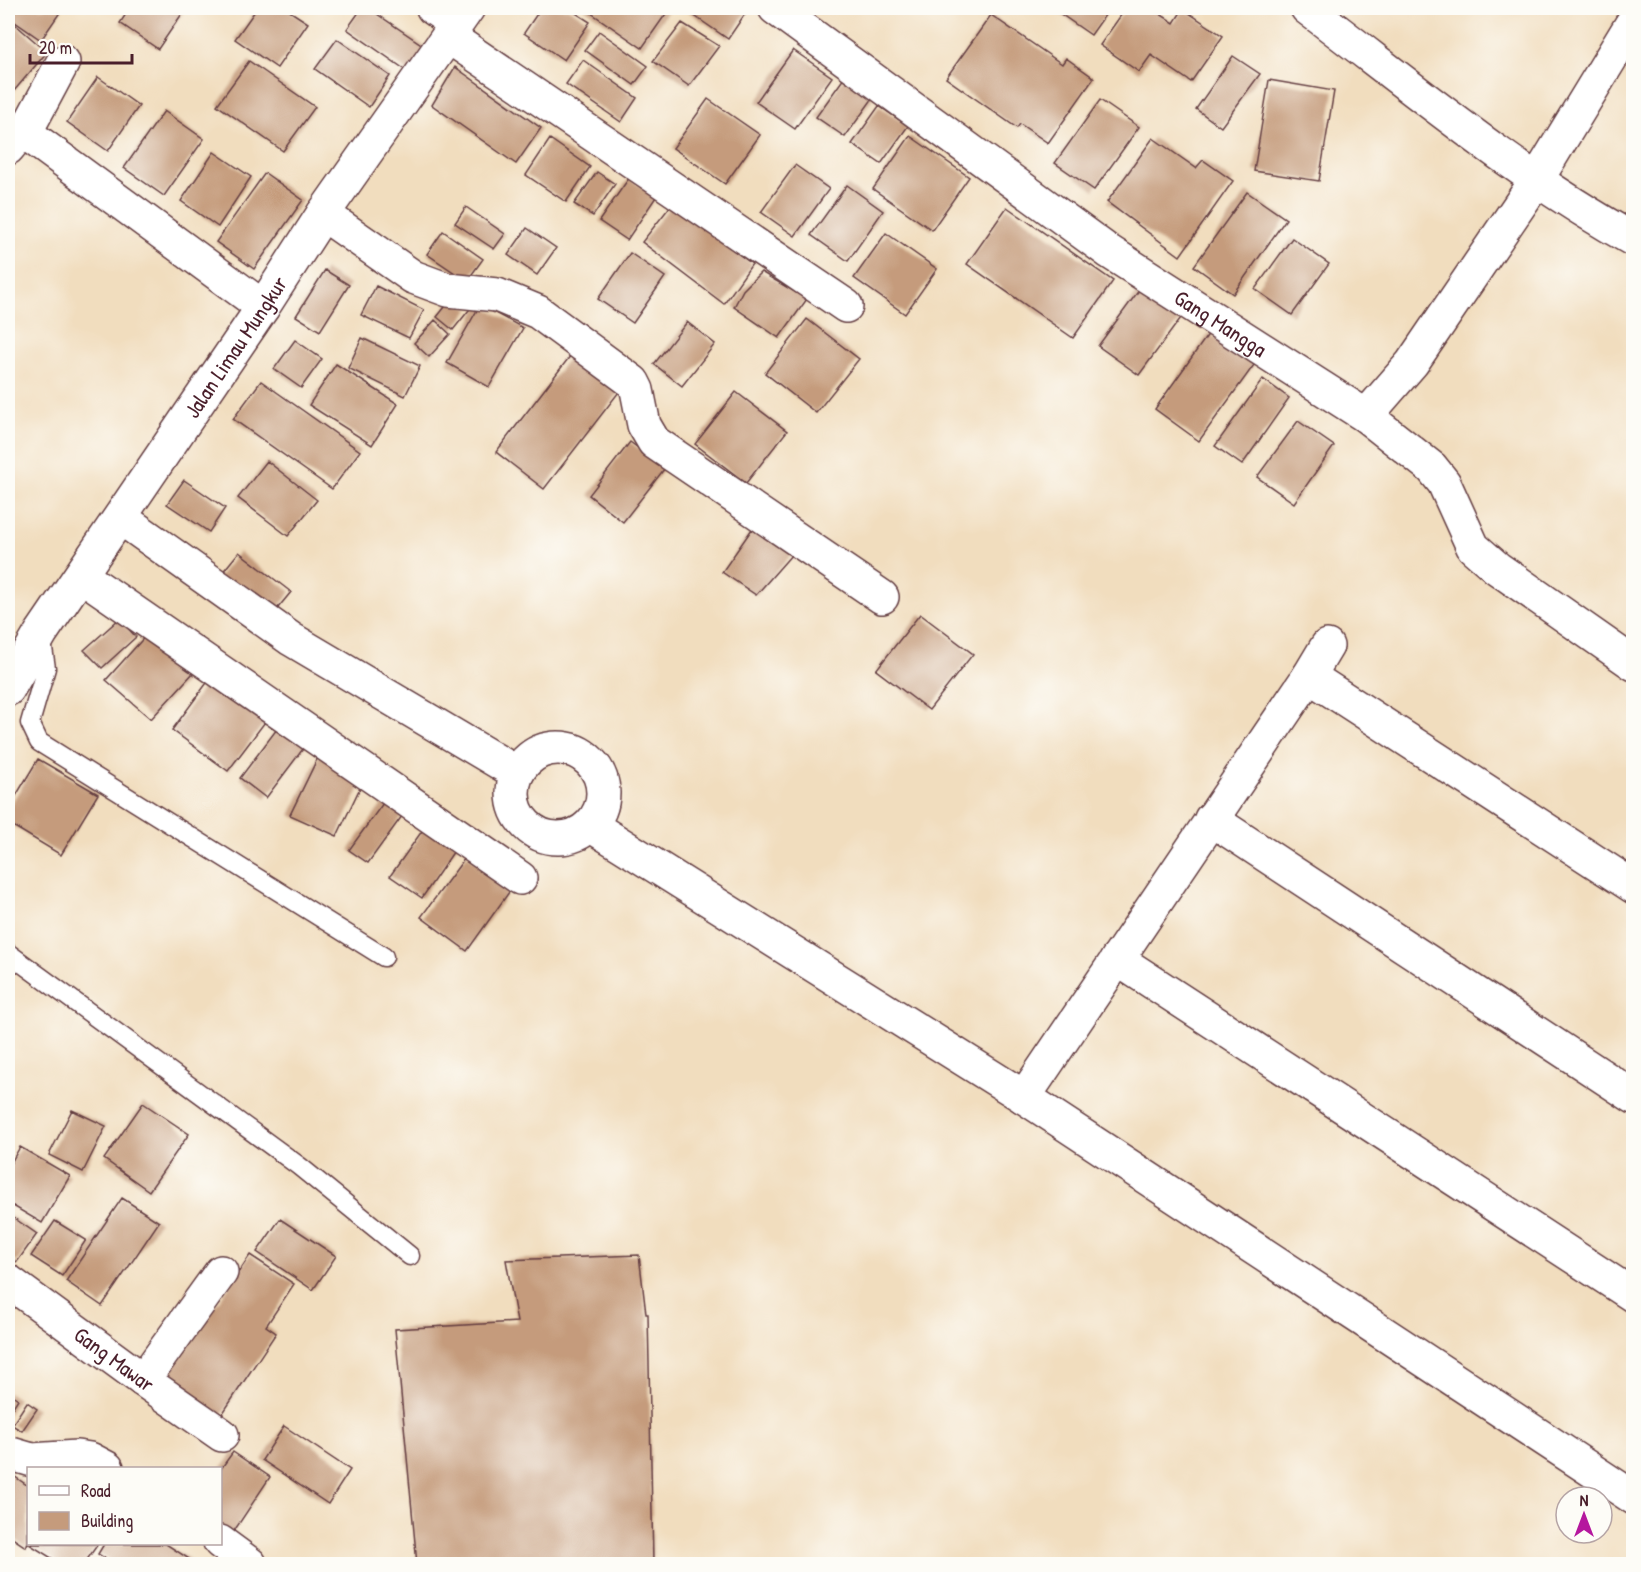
<svg xmlns="http://www.w3.org/2000/svg" width="1641" height="1572" viewBox="0 0 1641 1572" font-family="'Patrick Hand',sans-serif">
<style>
.building{fill:#c59b7c}
.lines{fill:none;stroke-linecap:round;stroke-linejoin:round}
.service-casing{stroke:#633c41;stroke-width:21}
.minor-casing{stroke:#633c41;stroke-width:36}
.tertiary-casing{stroke:#633c41;stroke-width:36}
.service{stroke:#fff;stroke-width:18}
.minor{stroke:#fff;stroke-width:33}
.tertiary{stroke:#fff;stroke-width:33}
.labels{text-anchor:middle;dominant-baseline:central;stroke-width:4.5;stroke-linejoin:round;paint-order:stroke}
.street-label{font-size:22px;fill:#4a1f2b;stroke:#fdfcf7}
</style>
<rect width="100%" height="100%" fill="#fdfcf7"/>
<filter id="ink" filterUnits="userSpaceOnUse"><feTurbulence type="fractalNoise" baseFrequency=".0167" numOctaves="2"/><feDisplacementMap in="SourceGraphic" scale="12" xChannelSelector="R" yChannelSelector="G"/><feConvolveMatrix kernelMatrix="1 2 1 2 8 2 1 2 1" color-interpolation-filters="sRGB"/></filter>
<filter id="wash" filterUnits="userSpaceOnUse"><feTurbulence type="fractalNoise" baseFrequency=".008" numOctaves="4" result="noise"/><feDisplacementMap in="SourceGraphic" scale="24" xChannelSelector="R" yChannelSelector="G"/><feGaussianBlur stdDeviation="1.35" result="paint"/><feColorMatrix in="noise" values="0 0 0 0 0 0 0 0 0 0 0 0 0 0 0 0 0 1.4 0 .05"/><feComposite in="paint" operator="in"/></filter>
<g filter="url(#wash)">
<rect width="100%" height="100%" fill="#f1ddbe"/>
<g id="blocks">
<path class="building" d="M8,8H63L41,40L8,17Z
M130,8H186L158,49L120,23Z
M257,8H285L308,23L277,68L235,39Z
M362,8H368L427,48L410,73L347,29Z
M541,8H568L590,22L564,60L524,33Z
M584,8H670L642,48Z
M683,8H749L728,39Z
M1052,8H1103L1108,11L1091,35Z
M1126,8H1151L1174,23L1183,9L1223,36L1191,82L1151,55L1139,72L1100,45Z
M991,15L1062,64L1066,58L1094,78L1048,143L1020,124L1017,128L946,78Z
M8,18L47,52L8,98Z
M682,23L719,46L689,86L653,61Z
M599,31L648,66L634,85L585,50Z
M337,39L390,76L369,107L315,69Z
M793,50L832,77L795,129L756,102Z
M1233,56L1260,74L1221,127L1196,109Z
M583,60L637,98L621,122L566,84Z
M249,61L315,107L283,151L217,105Z
M455,67L541,128L516,164L432,105Z
M98,77L139,106L108,151L67,122Z
M844,78L873,98L845,137L816,117Z
M1269,80L1334,91L1319,181L1254,171Z
M708,99L760,135L725,184L673,148Z
M1100,100L1139,127L1094,190L1055,163Z
M879,106L908,126L881,164L852,144Z
M164,111L204,139L164,196L124,168Z
M910,136L969,177L932,230L873,189Z
M1153,138L1196,168L1203,160L1233,181L1180,256L1107,202Z
M550,139L590,167L566,202L526,175Z
M214,152L251,177L218,227L181,201Z
M795,165L829,189L795,236L761,212Z
M597,172L615,184L593,216L574,204Z
M265,173L303,200L254,269L216,242Z
M629,178L656,197L627,240L599,221Z
M847,185L883,211L848,261L811,235Z
M1247,192L1286,219L1233,294L1194,266Z
M672,204L752,264L724,304L642,242Z
M466,207L505,234L494,249L455,223Z
M1007,207L1113,281L1073,338L967,264Z
M527,228L556,248L537,275L508,255Z
M443,231L483,259L467,281L427,254Z
M886,233L937,269L905,314L854,278Z
M1292,238L1329,264L1292,315L1255,289Z
M630,253L665,277L633,323L598,299Z
M325,270L349,285L320,331L296,316Z
M761,272L807,299L779,338L734,307L743,290Z
M1145,282L1186,311L1139,375L1098,346Z
M376,286L424,310L409,338L361,315Z
M453,297L469,310L453,330L437,317Z
M480,305L523,328L489,387L447,363Z
M807,319L859,359L816,413L765,373Z
M435,320L450,334L429,357L414,343Z
M687,322L715,344L682,386L654,364Z
M1209,333L1254,365L1199,441L1155,409Z
M362,338L420,366L405,396L348,368Z
M295,340L322,359L301,388L274,369Z
M571,355L619,392L544,489L496,452Z
M336,364L398,404L372,445L309,405Z
M1263,379L1289,398L1242,465L1215,446Z
M261,381L360,451L332,489L233,419Z
M736,392L787,431L746,483L695,444Z
M1298,421L1334,446L1294,503L1257,477Z
M630,442L665,468L623,522L589,495Z
M267,461L317,500L288,536L238,498Z
M184,480L225,508L209,532L167,504Z
M752,529L793,553L756,595L722,572Z
M239,552L291,592L268,620L217,579Z
M920,614L973,654L929,710L876,670Z
M119,619L136,637L102,668L84,650Z
M149,632L194,672L151,719L106,680Z
M209,680L265,722L228,771L172,730Z
M280,725L306,745L266,798L240,778Z
M321,751L367,773L337,836L290,815Z
M38,759L98,794L61,855L8,823V809Z
M386,799L405,812L368,863L349,850Z
M427,824L458,845L422,898L390,876Z
M467,855L512,888L467,951L421,917Z
M143,1103L189,1134L149,1191L104,1159Z
M72,1110L106,1126L83,1172L49,1155Z
M20,1147L70,1176L42,1223L8,1203V1168Z
M122,1198L159,1222L102,1306L66,1281Z
M8,1214L37,1234L17,1262L8,1255Z
M280,1219L336,1256L313,1290L257,1252Z
M55,1221L86,1240L62,1276L31,1256Z
M250,1255L294,1284L266,1326L276,1333L221,1416L160,1376L222,1297Z
M639,1255L646,1314H648L653,1564H417L395,1329L517,1322L506,1260Z
M8,1392L18,1399L8,1415Z
M27,1402L37,1409L22,1431L12,1425Z
M284,1426L350,1470L328,1504L262,1460Z
M233,1452L270,1477L230,1537L220,1531V1470Z
M8,1472L28,1486V1542L26,1547L8,1535Z
M29,1544H98L84,1564H61Z
M104,1544H166L197,1564H114L98,1554Z"/>
</g>
</g>
<g filter="url(#ink)">
<use href="#blocks" fill-opacity="0" stroke="#633c41" stroke-width="1.5"/>
<g class="lines">
<g class="service-casing">
<path id="service" d="M41,635L46,668L30,723L39,742L384,957
M8,953L299,1166L410,1256"/>
</g>
<g class="minor-casing">
<g id="minor">
<path d="M433,8L456,24"/>
<path id="s1" d="M775,8L1108,251L1366,416L1432,468L1444,483L1473,547L1497,568L1634,664"/>
<path d="M1307,8C1413,88 1517,175 1634,240"/>
<path d="M449,37L846,306"/>
<path d="M24,135L63,62"/>
<path d="M8,148C16,138 21,132 34,139L263,307"/>
<path d="M323,214L413,277L448,290L497,295L538,312L633,382L637,390L644,425L654,442L882,597"/>
<path d="M1366,416L1412,363L1536,181L1634,20"/>
<path d="M121,518L291,639L517,773"/>
<path d="M82,576L520,878"/>
<path d="M1309,676L1634,887"/>
<circle cx="558" cy="793" r="45"/>
<path d="M1211,819L1634,1097"/>
<path d="M590,825L1024,1097L1634,1498"/>
<path d="M1117,959L1634,1296"/>
<path d="M1024,1097L1309,676L1327,646"/>
<path id="s2" d="M8,1281L143,1380L222,1435"/>
<path d="M143,1380L221,1272"/>
<path d="M8,1453L32,1460L77,1457L90,1459L107,1468"/>
<path d="M220,1542L250,1564"/>
</g>
</g>
<g class="tertiary-casing">
<g id="tertiary">
<path id="s3" d="M8,689L41,633L263,307L323,214L468,8"/>
</g>
</g>
<use href="#service" class="service"/>
<use href="#minor" class="minor"/>
<use href="#tertiary" class="tertiary"/>
</g>
</g>
<g class="labels">
<g class="street-label">
<text stroke="none"><textPath href="#s1" startOffset="546">Gang Mangga</textPath></text>
<text stroke="none"><textPath href="#s3" startOffset="411">Jalan Limau Mungkur</textPath></text>
<text stroke="none"><textPath href="#s2" startOffset="132">Gang Mawar</textPath></text>
</g>
</g>
<rect width="1641" height="1572" fill="none" stroke="#fdfcf7" stroke-width="30"/>
<rect x="27" y="1467" width="195" height="78" fill="#fdfcf7" stroke="#b5a4a5" stroke-width="1.5"/>
<rect x="39" y="1486" width="30" height="9" fill="#ffffff" stroke="#b5a4a5" stroke-width="1.5"/>
<text x="81" y="1497" font-size="18" fill="#4a1f2b">Road</text>
<rect x="39" y="1512" width="30" height="18" fill="#c59b7c" stroke="#b5a4a5" stroke-width="1.5"/>
<text x="81" y="1527" font-size="18" fill="#4a1f2b">Building</text>
<g transform="translate(1584 1515)"><circle r="28" fill="#fdfcf7" stroke="#b5a4a5" stroke-width="1.5"/>
<path d="M0-4.5L10 22L0 15L-10 22Z" fill="#b5179e"/>
<text y="-9" font-size="16" font-weight="bold" text-anchor="middle" fill="#4a1f2b">N</text>
</g>
<path d="M30 54v9h102v-9" fill="none" stroke="#4a1f2b" stroke-width="3"/>
<text x="39" y="54" font-size="18" fill="#4a1f2b" stroke="#fdfcf7" stroke-width="4.5" paint-order="stroke">20 m</text>
</svg>
